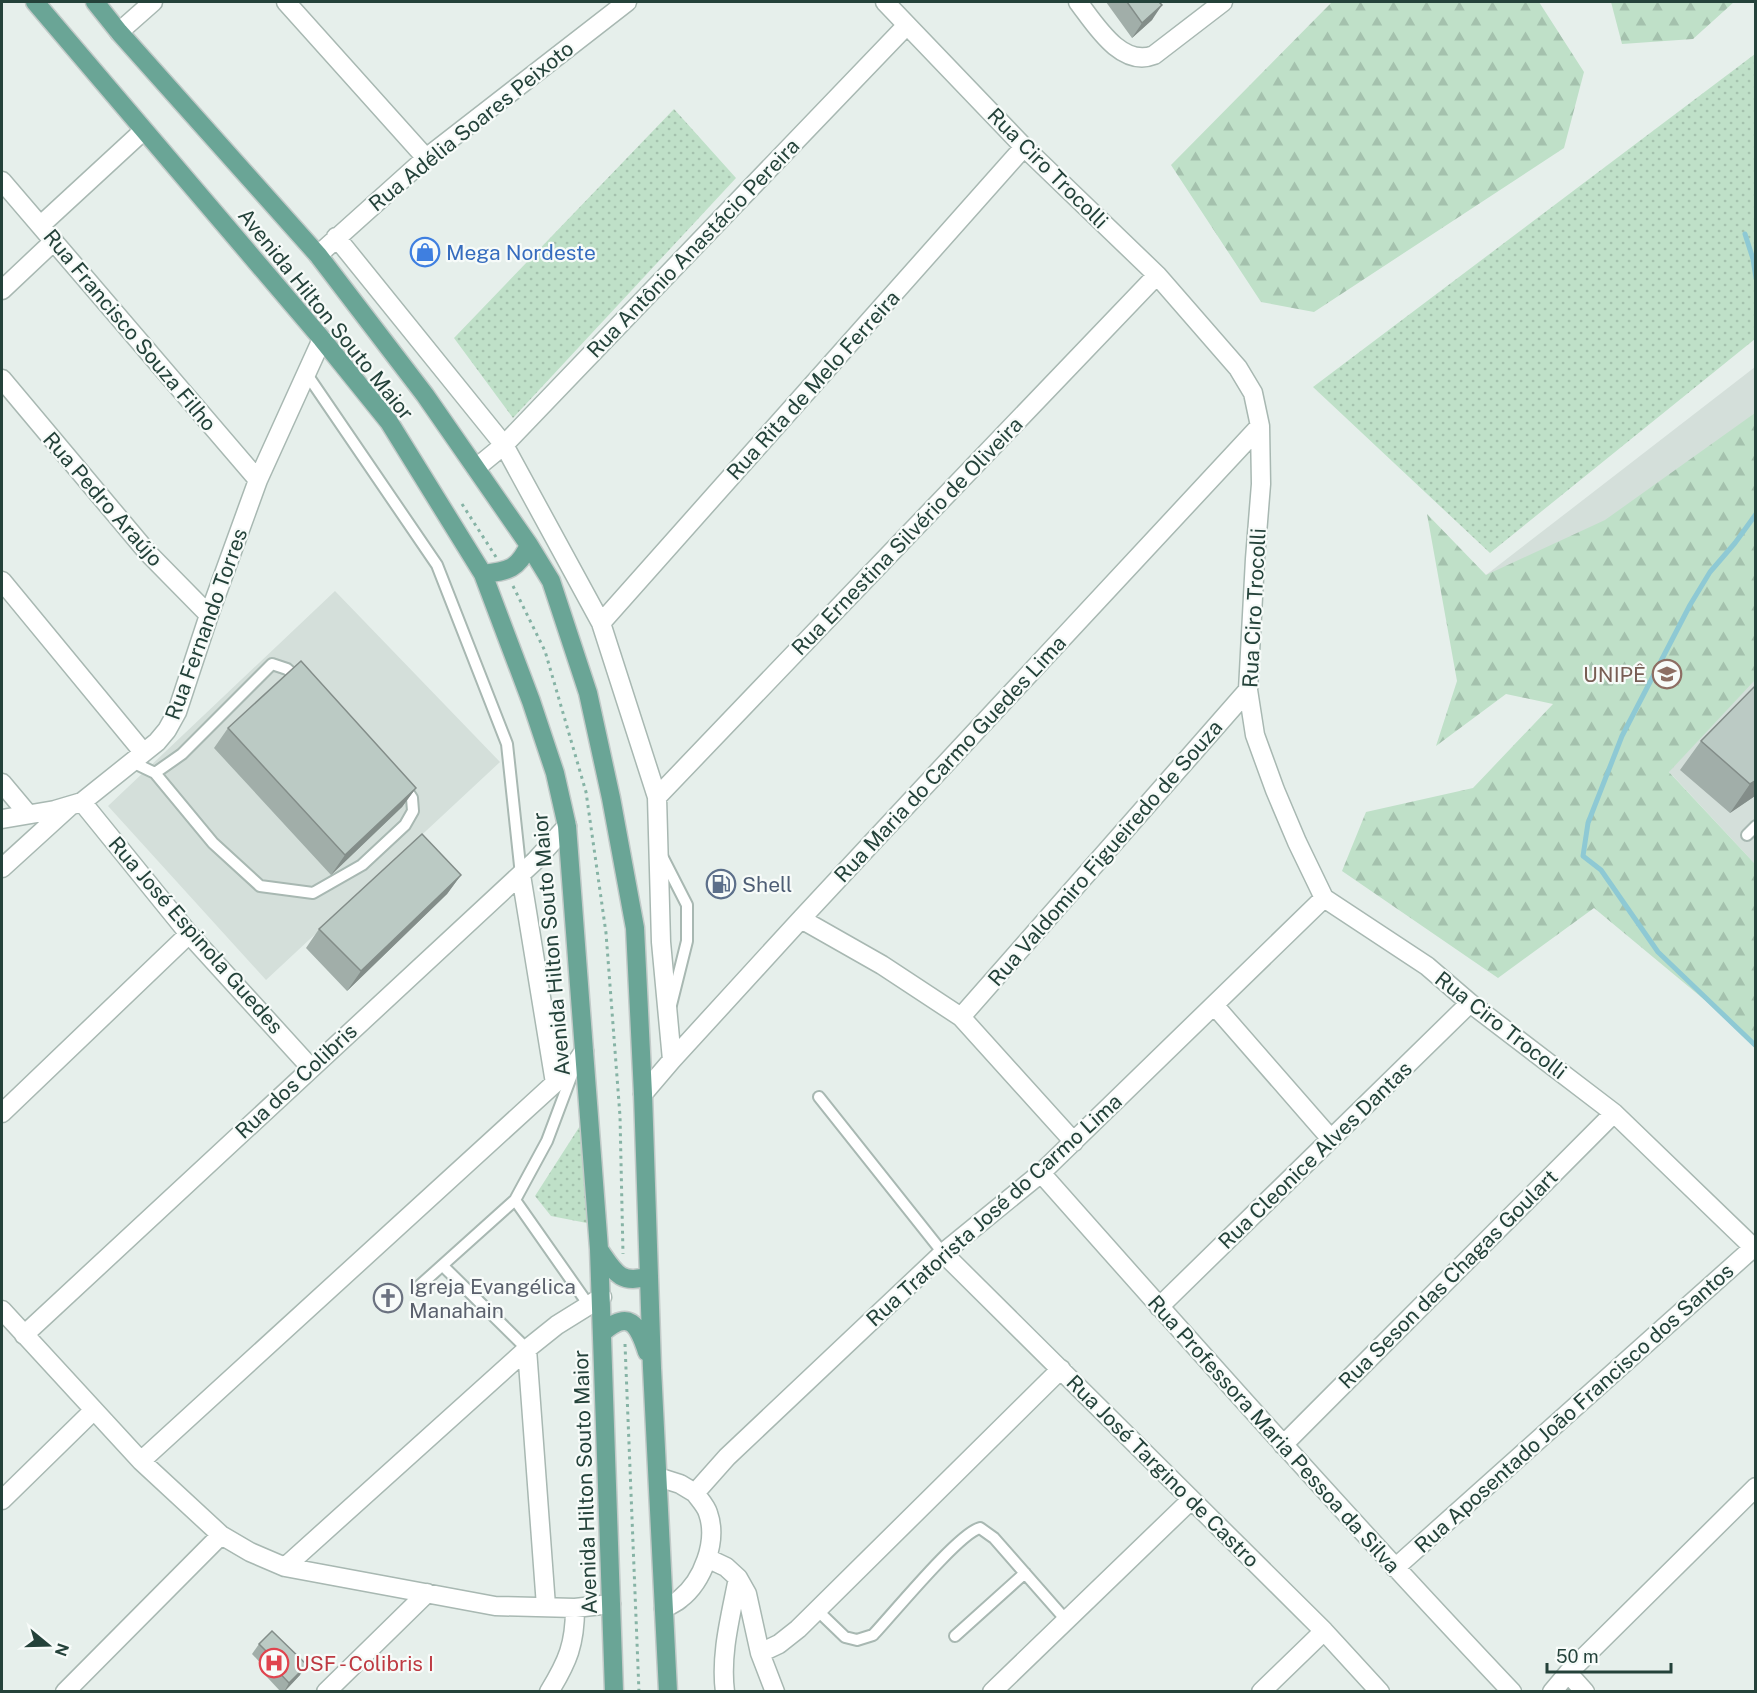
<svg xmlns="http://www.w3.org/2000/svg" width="1757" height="1693" viewBox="0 0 1757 1693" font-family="'Public Sans',sans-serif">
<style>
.built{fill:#d4dfda}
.grass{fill:url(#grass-dots)}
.forest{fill:url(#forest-firs)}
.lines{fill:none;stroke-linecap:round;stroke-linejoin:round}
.stream{stroke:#8ec9d4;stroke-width:5}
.service-casing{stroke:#a8b8b2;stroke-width:14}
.minor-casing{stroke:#a8b8b2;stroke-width:21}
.primary-casing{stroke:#c2cac8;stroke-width:21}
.path{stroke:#86b3a5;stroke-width:3;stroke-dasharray:3 4.5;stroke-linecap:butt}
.service{stroke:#fff;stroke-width:10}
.minor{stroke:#fff;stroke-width:18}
.primary{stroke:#6aa596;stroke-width:18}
.wall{fill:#a1aea9}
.shaded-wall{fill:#838d89}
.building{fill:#bbcac4;stroke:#838d89;stroke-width:1.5}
.labels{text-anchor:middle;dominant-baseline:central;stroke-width:4.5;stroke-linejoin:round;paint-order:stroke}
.street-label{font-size:21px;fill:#24423a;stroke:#f7fbf9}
.shop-label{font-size:21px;fill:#366cbe;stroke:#f7fbf9;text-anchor:start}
.education-label{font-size:21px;fill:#785e54;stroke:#f7fbf9;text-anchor:end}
.service-label{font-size:21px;fill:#4e5e75;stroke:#f7fbf9;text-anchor:start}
.worship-label{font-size:21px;fill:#5b616d;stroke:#f7fbf9;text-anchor:start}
.health-label{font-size:21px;fill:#be3a42;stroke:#f7fbf9;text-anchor:start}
</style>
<defs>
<pattern id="grass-dots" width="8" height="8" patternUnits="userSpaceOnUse" patternTransform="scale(1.5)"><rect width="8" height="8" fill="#bfe0c8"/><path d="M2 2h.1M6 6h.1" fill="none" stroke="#a4c1ad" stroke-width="1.8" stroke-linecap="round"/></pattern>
<pattern id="forest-firs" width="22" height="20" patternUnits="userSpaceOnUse" patternTransform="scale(1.5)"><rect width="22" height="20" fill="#bfe0c8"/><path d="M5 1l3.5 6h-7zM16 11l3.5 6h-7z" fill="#a4c1ad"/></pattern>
</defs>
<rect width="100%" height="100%" fill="#e6efeb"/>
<path class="built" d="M1755,367V864L1486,575Z
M335,591L500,762L266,980L108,806Z"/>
<path class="grass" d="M1755,54V339L1490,553L1313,387Z
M674,109L736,178L513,418L454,338Z
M594,1104L597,1225L551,1216L535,1196Z"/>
<path class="forest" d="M1332,2H1539L1584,72L1564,148L1314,312L1261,302L1171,165Z
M1611,2H1734L1693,39L1622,44Z
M1755,413V680L1669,772L1755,864L1756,1039L1754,1041L1594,908L1498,978L1342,871L1366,812L1473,788L1553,704L1506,694L1436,746L1457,681L1427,514L1486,575L1605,520Z"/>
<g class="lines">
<path class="stream" d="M1745,234L1753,259L1756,278
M1756,514L1735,543L1710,572L1690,605L1622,736L1588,823L1583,856L1601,870L1658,952L1756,1046"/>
<g class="service-casing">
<path id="service" d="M306,373L437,565L507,744L521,875
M132,762L155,773L213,843L260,886L313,893L362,865L405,825L413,811L412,798L403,784
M155,773L182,754L272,664L287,669L299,680
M1747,835L1756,826
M663,858L687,905V941L671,1005
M819,1097L943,1253
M515,1200L588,1304
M443,1266L527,1349
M417,1288L515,1200L547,1141L574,1069
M817,1610L845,1637L857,1640L873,1635C892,1615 959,1533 980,1528L994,1538L1066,1620
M955,1636L1025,1573"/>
</g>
<g class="minor-casing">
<path id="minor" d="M286,2L426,158
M885,2L1024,147L1157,275L1238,368L1253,393L1260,426L1261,484L1255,559L1248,690L1255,735L1275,790L1297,842L1324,898L1427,966L1470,1003L1614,1113L1756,1250
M1078,2C1095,24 1121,68 1154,55L1223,2
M119,32L153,2
M2,181L258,480
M41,225L143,131
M336,237L504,445L601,623L657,797L661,942L672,1060
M318,255L426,158L627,2
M2,290L54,241
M2,379L148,553L209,615
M476,468L504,445L907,25
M2,581L143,752
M601,623L1024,147
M2,783L28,814
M657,797L1157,275
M82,802L189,934L311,1068
M2,819L55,810L82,802L157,742L167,730L177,712L209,615L258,480L322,339
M2,868L69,807
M521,875L555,1083
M801,919L882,965L961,1017L1074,1142
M1214,1005L1331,1139
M961,1017L1248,690
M643,1094L672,1060L801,919L1260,426
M2,1113L189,934
M1041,1173C1196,1348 1351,1522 1512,1692
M943,1253L1324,1631L1380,1692
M1159,1307L1470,1003
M2,1310L141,1461L221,1535L250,1552L285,1567L495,1606L575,1608L611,1604
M24,1335L535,861L567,826
M527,1349L546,1606
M1283,1445L1614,1113
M141,1461L555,1083L576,1063L584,1051
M658,1477L680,1484L695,1493L727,1457L943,1253L1041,1173L1324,898
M2,1500L94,1410
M707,1558L726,1567L738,1578L747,1594L760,1653L775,1692
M285,1567L527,1349L557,1325L602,1297
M1395,1568L1753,1248
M664,1609C669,1605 676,1603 680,1599C703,1581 718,1541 708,1513C706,1506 699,1499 695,1493
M760,1653L779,1644L798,1629L1061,1369
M1568,1673L1585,1692
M65,1692L221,1535
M326,1692L427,1593
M549,1692C568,1661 575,1644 575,1608
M725,1692C720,1654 731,1615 738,1578
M992,1692L1191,1500
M1261,1692L1324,1631
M1552,1692L1568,1673L1756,1487"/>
</g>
<g class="primary-casing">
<path id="primary" d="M35,2L322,339L389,422L483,574L531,701L555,773L567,826L599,1249L614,1692
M95,2L119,32L318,255L425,395L529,545L551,581L588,693L611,798L635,928L643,1094L652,1368L668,1692
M483,574C509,571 518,569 529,545
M600,1251C615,1273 621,1285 649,1276
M602,1333C629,1309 638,1324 647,1352"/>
</g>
<path class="path" d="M462,504L496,557
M513,586L545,651L586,792L606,933L620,1116L623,1254
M625,1344L639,1692"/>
<use href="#service" class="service"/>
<use href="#minor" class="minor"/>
<use href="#primary" class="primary"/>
</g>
<path class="wall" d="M1106,2H1159L1152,20L1132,38Z
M1755,686V796L1730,813L1680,770L1701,741Z
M228,728L416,788L402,807L331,875L214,748Z
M461,875L447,894L347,991L306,948L319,929Z
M259,1644L300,1675L284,1692H281L266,1676L269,1672L252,1654Z"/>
<path class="shaded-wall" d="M1162,5L1152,20L1132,38L1142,23Z
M1755,781V796L1730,813L1750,784Z
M416,788L402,807L331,875L345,855Z
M461,875L447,894L347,991L361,971Z
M307,1665L300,1675L284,1692L289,1683Z"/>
<path class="building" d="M1127,2H1159L1162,5L1142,23Z
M301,661L416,788L345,855L228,728Z
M1755,686V781L1750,784L1701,741Z
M422,834L461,875L361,971L319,929Z
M272,1631L307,1665L289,1683L273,1666L277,1662L259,1644Z"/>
<defs>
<g id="shop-ring" transform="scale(1.5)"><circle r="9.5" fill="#f7fbf9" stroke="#3f7fe0" stroke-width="1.5"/><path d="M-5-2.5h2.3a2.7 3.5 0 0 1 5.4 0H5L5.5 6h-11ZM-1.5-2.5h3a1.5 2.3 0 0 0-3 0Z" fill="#3f7fe0"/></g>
<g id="university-ring" transform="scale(1.5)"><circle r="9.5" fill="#f7fbf9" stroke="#8d6e63" stroke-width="1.5"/><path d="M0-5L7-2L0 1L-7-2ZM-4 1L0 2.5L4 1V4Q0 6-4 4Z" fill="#8d6e63"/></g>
<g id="fuel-ring" transform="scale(1.5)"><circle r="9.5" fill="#f7fbf9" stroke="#5c6f8a" stroke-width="1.5"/><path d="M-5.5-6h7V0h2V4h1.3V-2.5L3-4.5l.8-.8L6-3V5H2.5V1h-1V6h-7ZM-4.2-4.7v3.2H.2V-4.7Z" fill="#5c6f8a"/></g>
<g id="church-ring" transform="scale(1.5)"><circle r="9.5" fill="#f7fbf9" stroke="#6b7280" stroke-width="1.5"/><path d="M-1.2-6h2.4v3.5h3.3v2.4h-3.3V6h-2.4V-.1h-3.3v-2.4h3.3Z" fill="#6b7280"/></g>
<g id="hospital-ring" transform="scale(1.5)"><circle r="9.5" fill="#f7fbf9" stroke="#e0444e" stroke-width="1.5"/><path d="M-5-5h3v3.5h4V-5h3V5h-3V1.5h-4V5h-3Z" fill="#e0444e"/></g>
</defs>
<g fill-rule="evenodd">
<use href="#shop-ring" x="425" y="252"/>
<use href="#university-ring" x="1667" y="674"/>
<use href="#fuel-ring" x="721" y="884"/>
<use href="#church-ring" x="388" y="1298"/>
<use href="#hospital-ring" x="274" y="1663"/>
</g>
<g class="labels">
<g class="street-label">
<text transform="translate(471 126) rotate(-39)">Rua Adélia Soares Peixoto</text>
<text transform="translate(1048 168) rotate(45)">Rua Ciro Trocolli</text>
<text transform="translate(693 248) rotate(-46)">Rua Antônio Anastácio Pereira</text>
<text transform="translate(326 314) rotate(51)">Avenida Hilton Souto Maior</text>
<text transform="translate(130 330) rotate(50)">Rua Francisco Souza Filho</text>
<text transform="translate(813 385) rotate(-48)">Rua Rita de Melo Ferreira</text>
<text transform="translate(103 499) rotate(49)">Rua Pedro Araújo</text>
<text transform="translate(907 536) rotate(-46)">Rua Ernestina Silvério de Oliveira</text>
<text transform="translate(1254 608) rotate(-87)">Rua Ciro Trocolli</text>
<text transform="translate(206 624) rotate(-70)">Rua Fernando Torres</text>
<text transform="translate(950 759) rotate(-47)">Rua Maria do Carmo Guedes Lima</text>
<text transform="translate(1105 853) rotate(-49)">Rua Valdomiro Figueiredo de Souza</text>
<text transform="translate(196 935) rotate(49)">Rua José Espinola Guedes</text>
<text transform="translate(551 944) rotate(-95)">Avenida Hilton Souto Maior</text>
<text transform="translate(1501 1025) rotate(38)">Rua Ciro Trocolli</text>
<text transform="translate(296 1081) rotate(-43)">Rua dos Colibris</text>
<text transform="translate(1315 1155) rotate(-44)">Rua Cleonice Alves Dantas</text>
<text transform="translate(994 1210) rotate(-42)">Rua Tratorista José do Carmo Lima</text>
<text transform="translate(1448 1279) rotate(-45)">Rua Seson das Chagas Goulart</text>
<text transform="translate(1574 1408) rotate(-42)">Rua Aposentado João Francisco dos Santos</text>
<text transform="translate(1274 1434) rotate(48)">Rua Professora Maria Pessoa da Silva</text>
<text transform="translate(1163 1471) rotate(45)">Rua José Targino de Castro</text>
<text transform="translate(585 1482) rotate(-92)">Avenida Hilton Souto Maior</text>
</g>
<g class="shop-label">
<text x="446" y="252">Mega Nordeste</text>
</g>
<g class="education-label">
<text x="1646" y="674">UNIPÊ</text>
</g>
<g class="service-label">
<text x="742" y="884">Shell</text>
</g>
<g class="worship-label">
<text x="409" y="1286">Igreja Evangélica<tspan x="409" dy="24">Manahain</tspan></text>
</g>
<g class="health-label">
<text x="295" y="1663">USF - Colibris I</text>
</g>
</g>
<rect width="1757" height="1693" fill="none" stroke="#24423a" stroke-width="6"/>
<g transform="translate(48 1645) rotate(109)" stroke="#f7fbf9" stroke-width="4.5" paint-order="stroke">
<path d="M0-4.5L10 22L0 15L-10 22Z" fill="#24423a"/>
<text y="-9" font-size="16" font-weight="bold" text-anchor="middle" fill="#24423a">N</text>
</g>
<path d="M1547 1663v9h124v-9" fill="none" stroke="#24423a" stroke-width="3"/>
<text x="1556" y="1663" font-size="18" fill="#24423a" stroke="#f7fbf9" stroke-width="4.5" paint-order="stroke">50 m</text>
</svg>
